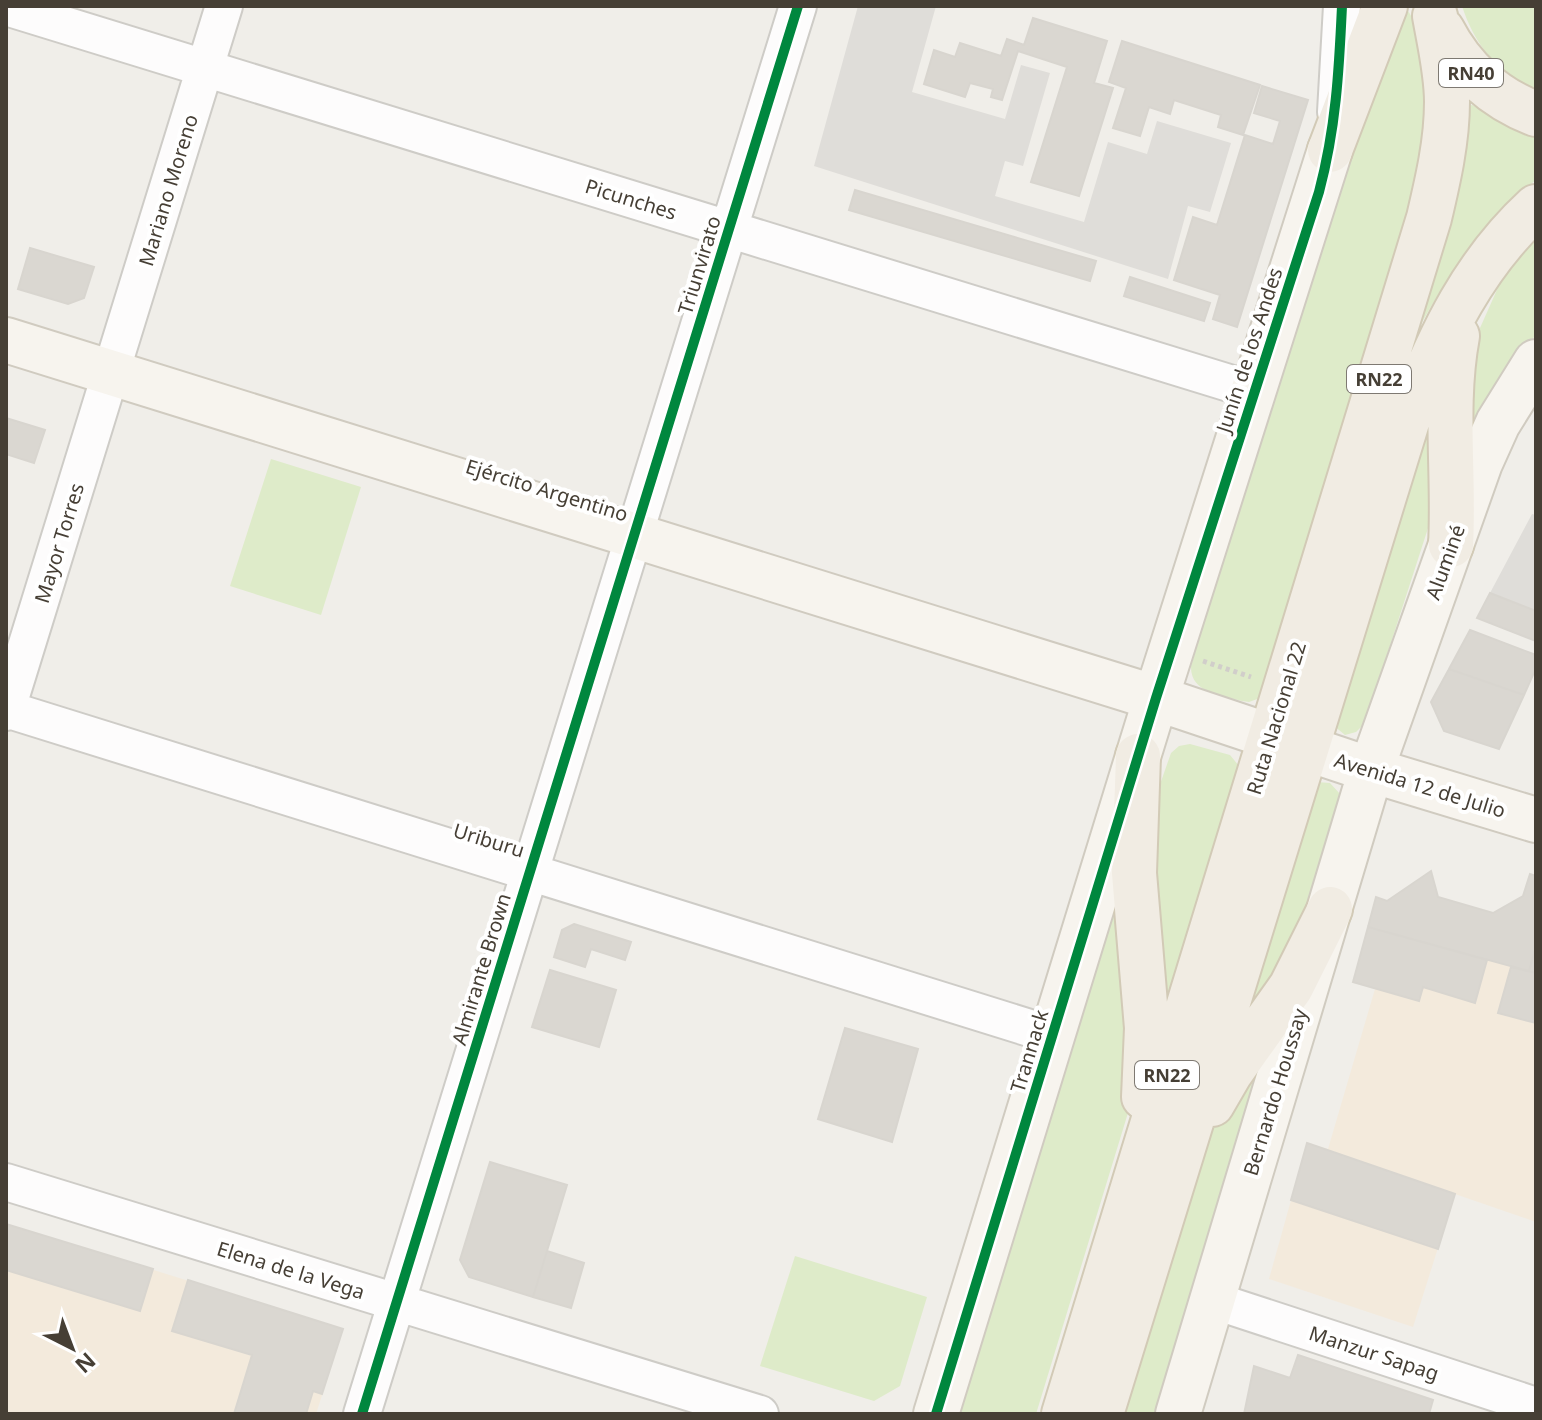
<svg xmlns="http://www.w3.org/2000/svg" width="1542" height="1420" viewBox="0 0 1542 1420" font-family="'Noto Sans',sans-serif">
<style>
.commercial{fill:#f3eadc}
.green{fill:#deebc9}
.parking{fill:#dfddd9}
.building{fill:#dad7d1;stroke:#d8d5cf;stroke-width:2}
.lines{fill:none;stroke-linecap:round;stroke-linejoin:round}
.street-casing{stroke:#ceccc7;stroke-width:40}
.secondary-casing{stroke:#d0cbc0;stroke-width:48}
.primary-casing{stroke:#d2cab6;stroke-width:48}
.path{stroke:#d1ceca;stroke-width:5;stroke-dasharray:4 4;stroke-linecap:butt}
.street{stroke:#fdfcfc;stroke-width:36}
.secondary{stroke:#f7f4ee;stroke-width:44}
.primary{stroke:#f1ece3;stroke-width:44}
.cycleway-casing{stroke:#fff;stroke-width:15}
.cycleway{stroke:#00873e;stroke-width:10}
.labels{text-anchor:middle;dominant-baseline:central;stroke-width:8;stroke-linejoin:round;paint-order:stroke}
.shield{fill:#fff;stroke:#7e7972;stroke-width:2}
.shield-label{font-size:18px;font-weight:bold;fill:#463f35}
.street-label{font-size:20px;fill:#463f35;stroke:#fff}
</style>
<rect width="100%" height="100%" fill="#f0eee9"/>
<path class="commercial" d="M1368,927L1528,971L1536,946V1222L1455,1194L1413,1327L1269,1279L1307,1143L1328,1149L1375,989L1353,982Z
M6,1224L343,1329L316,1414H6Z"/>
<path class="green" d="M1404,6C1432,34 1425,137 1422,176L1260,698L1249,702L1242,701C1221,695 1190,693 1191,666L1350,136Z
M1462,6H1536V91C1498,73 1475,46 1462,6Z
M1472,105L1536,135V180C1483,220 1448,274 1417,332L1468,106Z
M1536,237V334L1518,361L1466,460L1476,337L1500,283Z
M1430,405V522L1365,723L1356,732L1345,735L1333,725Z
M271,459L361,487L321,615L230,586Z
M1190,744L1230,755L1239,766L1161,1021L1149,926L1157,793L1171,753L1179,746Z
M1317,782L1330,783L1341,795L1301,934L1227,1059Z
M1119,892L1131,1103L1036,1414H955Z
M1277,1032L1160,1414H1123L1213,1124Z
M795,1256L927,1297L900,1386L874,1401L760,1366Z"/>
<path class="parking" d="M858,6H936L912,92L1005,119L1021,65L1050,73L1023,166L1005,161L995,196L1084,222L1108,142L1147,154L1157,121L1231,143L1210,212L1188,206L1168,279L814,166Z
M1532,514L1536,515V611L1490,593Z"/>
<path class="building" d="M1033,18L1107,41L1094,83L1113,88L1079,196L1031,182L1067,67L1018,51L1002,100L991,97L993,89L970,83L965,97L924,84L934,50L955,57L960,43L1001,56L1007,39L1024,45Z
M1122,41L1260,85L1243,135L1218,127L1221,115L1174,100L1170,114L1149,107L1140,136L1113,128L1126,88L1109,82Z
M1262,86L1308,100L1237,327L1213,319L1220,295L1174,280L1193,217L1217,225L1245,135L1273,144L1280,121L1254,113Z
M855,190L1096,261L1090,281L849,210Z
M30,248L94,267L84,298L68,304L18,289Z
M1130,277L1210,303L1204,321L1124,296Z
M6,418L45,430L34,463L6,454Z
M1490,593L1536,611V641L1477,618Z
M1470,630L1536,655V668L1524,695L1449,669Z
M1449,669L1524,695L1499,749L1444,731L1431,702Z
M1431,871L1438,897L1493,913L1523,896L1530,874L1536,876V946L1529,971L1368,927L1376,897L1387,901Z
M574,924L631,942L625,960L591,949L585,967L554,957L562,930Z
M1368,927L1487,960L1475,1003L1423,987L1419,1001L1353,982Z
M1536,946V973L1529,971Z
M1511,967L1536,973V1023L1498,1013Z
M550,970L616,990L599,1047L532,1027Z
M845,1028L918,1049L892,1142L818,1119Z
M1307,1143L1455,1194L1438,1249L1291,1200Z
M490,1162L567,1185L533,1297L469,1277L460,1260Z
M6,1224L153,1269L140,1311L6,1270Z
M547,1251L584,1263L571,1308L533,1297Z
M188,1280L343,1329L322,1394L313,1391L306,1414H234L252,1355L172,1331Z
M1298,1355L1433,1400L1429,1414H1244L1254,1366L1290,1378Z"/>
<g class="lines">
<g class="street-casing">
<path id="street" d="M6,7L1255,391
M1336,112L1342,6
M6,709L1052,1035
M6,712L224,6
M6,1182L760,1414
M1212,1300L1536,1406
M362,1414L798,6"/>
</g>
<g class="secondary-casing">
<path id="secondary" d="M6,340L1156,698L1371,770L1536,820
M936,1414L1156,698L1330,150
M1178,1414L1371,770L1480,463L1498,423L1536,362"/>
</g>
<g class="primary-casing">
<path id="primary" d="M1442,30C1462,69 1495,99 1536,114
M1330,150L1385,6
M1451,545C1455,476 1444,405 1457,336
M1138,756L1134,873L1147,1028L1144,1097
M1212,1104L1230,1073L1291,987L1330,909
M1064,1414L1429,218C1438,180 1447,141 1447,102C1447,73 1440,44 1435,16
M1101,1414L1410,412C1440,335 1474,264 1536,207"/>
</g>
<path class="path" d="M1203,661L1251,677"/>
<use href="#street" class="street"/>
<use href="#secondary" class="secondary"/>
<use href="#primary" class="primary"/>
<g class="cycleway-casing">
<path id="cycleway" d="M362,1414L798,6
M936,1414L1156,698L1319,192C1336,128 1339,71 1342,6"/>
</g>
<use href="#cycleway" class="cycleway"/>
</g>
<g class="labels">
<g class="shield">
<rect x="1439" y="59" width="64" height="28" rx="6"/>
<rect x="1347" y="365" width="64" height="28" rx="6"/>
<rect x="1135" y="1061" width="64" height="28" rx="6"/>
</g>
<g class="shield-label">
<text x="1471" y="73">RN40</text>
<text x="1379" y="379">RN22</text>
<text x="1167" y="1075">RN22</text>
</g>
<g class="street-label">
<text transform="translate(168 190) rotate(-73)">Mariano Moreno</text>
<text transform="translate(631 199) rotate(17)">Picunches</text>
<text transform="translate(699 265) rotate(-73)">Triunvirato</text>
<text transform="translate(1249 350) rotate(-72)">Junín de los Andes</text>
<text transform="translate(547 490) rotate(17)">Ejército Argentino</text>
<text transform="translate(59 543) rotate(-73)">Mayor Torres</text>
<text transform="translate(1445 562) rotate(-70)">Aluminé</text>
<text transform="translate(1276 718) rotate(-73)">Ruta Nacional 22</text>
<text transform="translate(1420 785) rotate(17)">Avenida 12 de Julio</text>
<text transform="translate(489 840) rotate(17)">Uriburu</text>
<text transform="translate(481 969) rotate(-73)">Almirante Brown</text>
<text transform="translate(1029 1051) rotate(-73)">Trannack</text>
<text transform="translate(1275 1092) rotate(-73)">Bernardo Houssay</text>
<text transform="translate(291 1270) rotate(17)">Elena de la Vega</text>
<text transform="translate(1374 1353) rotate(18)">Manzur Sapag</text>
</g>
</g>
<rect width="1542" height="1420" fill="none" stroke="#463f35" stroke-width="16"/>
<g transform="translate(72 1348) rotate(138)" stroke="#ffffff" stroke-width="6" paint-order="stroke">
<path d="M0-6L14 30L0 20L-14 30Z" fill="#463f35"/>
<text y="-12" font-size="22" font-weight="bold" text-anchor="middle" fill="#463f35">N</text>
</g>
</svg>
